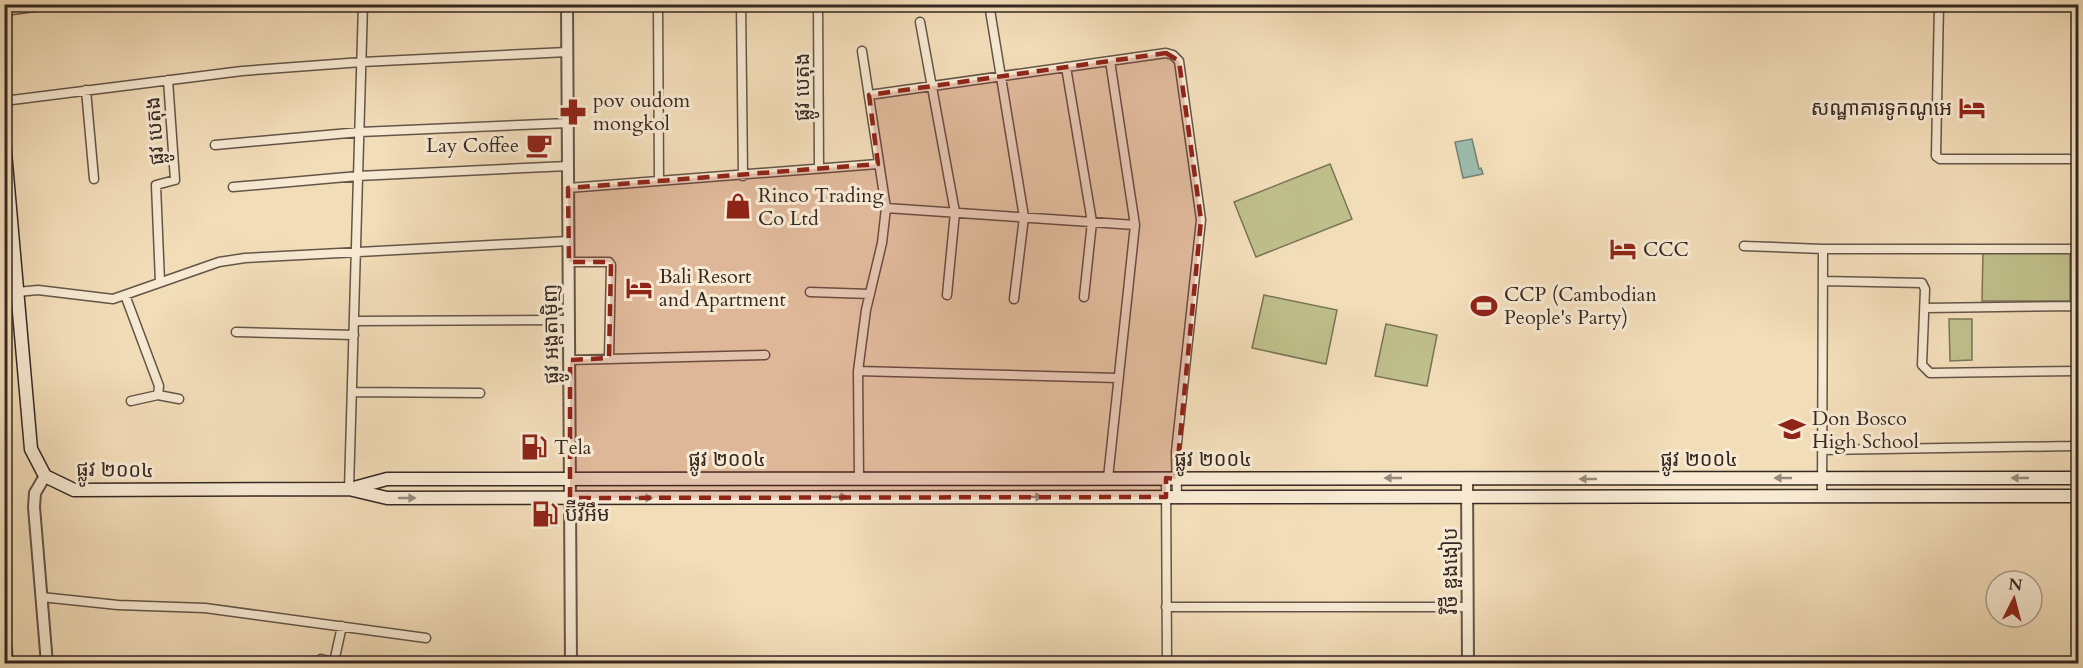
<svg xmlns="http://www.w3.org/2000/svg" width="2083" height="668" viewBox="0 0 2083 668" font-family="Cardo,'Noto Sans Khmer',serif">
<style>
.green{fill:#bfbf8b;stroke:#7a7456;stroke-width:1.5}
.water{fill:#9cbcac;stroke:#738175;stroke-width:1.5}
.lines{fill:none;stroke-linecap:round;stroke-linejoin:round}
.stream{stroke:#738175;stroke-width:3}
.minor-casing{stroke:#645548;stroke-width:11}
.tertiary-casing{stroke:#645548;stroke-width:14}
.secondary-casing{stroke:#352822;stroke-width:15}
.minor{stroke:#f7e9d2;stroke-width:8}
.tertiary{stroke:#f7e9d2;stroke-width:10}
.secondary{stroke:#f7e9d2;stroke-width:12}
.oneway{fill:#96887a}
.marked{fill:#8f2418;fill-opacity:0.2;stroke:#8f2418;stroke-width:4.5;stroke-dasharray:12 8;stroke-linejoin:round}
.labels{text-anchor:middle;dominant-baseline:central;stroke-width:6;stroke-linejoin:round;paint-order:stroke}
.street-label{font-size:20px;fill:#352822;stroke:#f7e9d2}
.poi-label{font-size:20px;fill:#352822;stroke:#f7e9d2;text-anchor:start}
</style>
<rect width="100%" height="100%" fill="#f2ddb9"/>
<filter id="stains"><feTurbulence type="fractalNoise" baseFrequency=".00333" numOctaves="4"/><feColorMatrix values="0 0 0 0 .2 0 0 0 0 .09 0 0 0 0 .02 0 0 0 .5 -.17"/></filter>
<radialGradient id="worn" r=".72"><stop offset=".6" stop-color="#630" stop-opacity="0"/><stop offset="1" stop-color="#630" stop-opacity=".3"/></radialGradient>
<path class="green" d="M1330,164L1352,219L1256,257L1234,202Z
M1983,249L2070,250V301H1982Z
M1264,295L1337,310L1326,364L1252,348Z
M1949,319H1972V360L1950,361Z
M1386,324L1437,335L1427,386L1375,376Z"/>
<path class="water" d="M1472,139L1479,169L1481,168L1483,174L1463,178L1455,142Z"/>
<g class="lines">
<path class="stream" d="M4,579L13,664"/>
<g class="minor-casing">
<path id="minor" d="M658,4L659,181
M741,4L743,176
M818,4L819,168
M989,4L1024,217L1014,299
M1939,4L1936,156L1940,159H2078
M4,11L57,4
M920,22L955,212L947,295
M1066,67L1092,222L1084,297
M86,90L94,179
M869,95L1166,53L1173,55L1179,61L1201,220L1176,452L1177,497
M4,101L242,71L362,62L567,52
M215,145L360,132L568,123
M233,187L358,176L568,166
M568,188L878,164
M886,208L1135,225
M1744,246L1823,249H2073L2077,256L2078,333
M569,262H609L611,265L609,358
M1823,281L1922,283L1925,289L1922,365L1930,373L2078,371
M160,282L156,185L175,180L168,80
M17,292L38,290L113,299L219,262L245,258L568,241
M810,292L870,294
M125,295L159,386L158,395L131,401
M1925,308L2078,306
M354,321L569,320
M236,332L354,335
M570,360L765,355
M858,371L1118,378
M352,392L480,393
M158,395L179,399
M1822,450L2072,446L2078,440
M1108,478L1135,225L1110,61
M1166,478L1167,664
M859,479L858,371L866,310L882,243L886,208L862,51
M349,489L363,4
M1822,496L1823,249
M41,597L118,605L205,608L426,638
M1166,607H1468
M321,659L342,664
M334,662L342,626"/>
</g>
<g class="tertiary-casing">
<path id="tertiary" d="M567,4L571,664
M45,476L35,493L34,507L47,664
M1467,478L1468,664"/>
</g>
<g class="secondary-casing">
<path id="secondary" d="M4,140L31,449L45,476L74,490L349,489L387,498L2078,496
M350,489L387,479L2078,478"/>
</g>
<use href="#minor" class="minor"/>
<use href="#tertiary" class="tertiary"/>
<use href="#secondary" class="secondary"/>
</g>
<defs><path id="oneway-solid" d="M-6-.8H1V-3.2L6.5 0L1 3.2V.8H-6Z" transform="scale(1.5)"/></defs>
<g class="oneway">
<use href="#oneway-solid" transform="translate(1393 478) rotate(180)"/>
<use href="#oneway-solid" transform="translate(1783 478) rotate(180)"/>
<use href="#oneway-solid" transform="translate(2020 478) rotate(180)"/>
<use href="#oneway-solid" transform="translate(1588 479) rotate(-180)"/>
<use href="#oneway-solid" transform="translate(839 497)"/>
<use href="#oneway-solid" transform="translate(1034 497)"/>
<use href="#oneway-solid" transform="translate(407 498)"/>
<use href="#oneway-solid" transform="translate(644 498)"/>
</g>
<path class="marked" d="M1166,53L1179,61L1201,220L1176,479L1166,478V497L570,498V360L609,358L611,262H569L568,188L878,164L869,95Z"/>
<defs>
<g id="hotel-bare" transform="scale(2.07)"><path d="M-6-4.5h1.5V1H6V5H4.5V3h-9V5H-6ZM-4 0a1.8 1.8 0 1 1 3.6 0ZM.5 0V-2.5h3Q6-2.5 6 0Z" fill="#8f2418" stroke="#f7e9d2" stroke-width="2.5" paint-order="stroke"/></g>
<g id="pharmacy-bare" transform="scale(2.07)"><path d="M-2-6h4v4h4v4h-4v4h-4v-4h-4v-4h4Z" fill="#8f2418" stroke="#f7e9d2" stroke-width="2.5" paint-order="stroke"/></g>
<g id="cafe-bare" transform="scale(2.07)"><path d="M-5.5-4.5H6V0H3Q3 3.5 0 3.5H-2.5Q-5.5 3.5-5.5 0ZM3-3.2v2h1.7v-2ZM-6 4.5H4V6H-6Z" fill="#8f2418" stroke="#f7e9d2" stroke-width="2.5" paint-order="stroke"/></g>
<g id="shop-bare" transform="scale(2.07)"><path d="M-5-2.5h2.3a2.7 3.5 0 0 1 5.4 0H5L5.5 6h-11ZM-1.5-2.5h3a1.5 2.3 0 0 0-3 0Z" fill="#8f2418" stroke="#f7e9d2" stroke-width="2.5" paint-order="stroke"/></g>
<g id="stadium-bare" transform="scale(2.07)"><path d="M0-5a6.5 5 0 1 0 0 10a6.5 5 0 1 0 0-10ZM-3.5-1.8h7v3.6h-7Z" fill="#8f2418" stroke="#f7e9d2" stroke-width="2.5" paint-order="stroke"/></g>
<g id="school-bare" transform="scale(2.07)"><path d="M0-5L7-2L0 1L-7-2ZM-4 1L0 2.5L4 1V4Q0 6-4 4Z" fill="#8f2418" stroke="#f7e9d2" stroke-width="2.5" paint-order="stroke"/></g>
<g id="fuel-bare" transform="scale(2.07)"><path d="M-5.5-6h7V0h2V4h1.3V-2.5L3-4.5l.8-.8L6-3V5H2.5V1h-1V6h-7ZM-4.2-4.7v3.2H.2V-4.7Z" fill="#8f2418" stroke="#f7e9d2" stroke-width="2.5" paint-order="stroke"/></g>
</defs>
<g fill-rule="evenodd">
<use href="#hotel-bare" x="1972" y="108"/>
<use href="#pharmacy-bare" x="573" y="112"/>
<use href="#cafe-bare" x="539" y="145"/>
<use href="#shop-bare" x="738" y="206"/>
<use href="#hotel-bare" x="1623" y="249"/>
<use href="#hotel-bare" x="639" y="288"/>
<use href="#stadium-bare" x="1484" y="306"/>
<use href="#school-bare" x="1792" y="429"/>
<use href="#fuel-bare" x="534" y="447"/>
<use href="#fuel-bare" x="545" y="514"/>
</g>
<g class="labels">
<g class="street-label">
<text transform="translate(802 87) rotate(-90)">ផ្លូវ បេតុង</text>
<text transform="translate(155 131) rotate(-94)">ផ្លូវ បេតុង</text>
<text transform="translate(551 334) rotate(-91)">ផ្លូវ អង្តតាម៉ិញ</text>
<text x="727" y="459">ផ្លូវ ២០០៤</text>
<text x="1213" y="459">ផ្លូវ ២០០៤</text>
<text x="1699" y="459">ផ្លូវ ២០០៤</text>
<text transform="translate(115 470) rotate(1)">ផ្លូវ ២០០៤</text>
<text transform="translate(1450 571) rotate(-90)">វិថី ឌួងងៀប</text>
</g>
<g class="poi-label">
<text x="593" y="100">pov oudom<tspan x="593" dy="23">mongkol</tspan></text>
<text x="1952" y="108" text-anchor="end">សណ្ឋាគារទូកណូអេ</text>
<text x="519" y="145" text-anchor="end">Lay Coffee</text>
<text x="758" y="195">Rinco Trading<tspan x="758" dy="23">Co Ltd</tspan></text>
<text x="1643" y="249">CCC</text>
<text x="659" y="276">Bali Resort<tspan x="659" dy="23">and Apartment</tspan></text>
<text x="1504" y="294">CCP (Cambodian<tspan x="1504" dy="23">People's Party)</tspan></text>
<text x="1812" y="418">Don Bosco<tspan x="1812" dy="23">High School</tspan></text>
<text x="554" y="447">Tela</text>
<text x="565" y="514">ប៊ីវីអឹម</text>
</g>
</g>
<rect width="2083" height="668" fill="none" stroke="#f2ddb9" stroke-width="24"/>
<rect x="6" y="6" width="2071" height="656" fill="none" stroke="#352822" stroke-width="3"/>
<rect x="12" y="12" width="2059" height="644" fill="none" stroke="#352822" stroke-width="1.5"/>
<g transform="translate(2014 599) rotate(6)"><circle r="28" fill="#f7e9d2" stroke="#a99c8c" stroke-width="1.5"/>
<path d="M0-4.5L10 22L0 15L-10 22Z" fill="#8f2418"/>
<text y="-9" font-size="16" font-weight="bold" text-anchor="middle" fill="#352822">N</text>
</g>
<rect width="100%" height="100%" filter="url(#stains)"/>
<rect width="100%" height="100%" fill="url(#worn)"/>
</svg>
